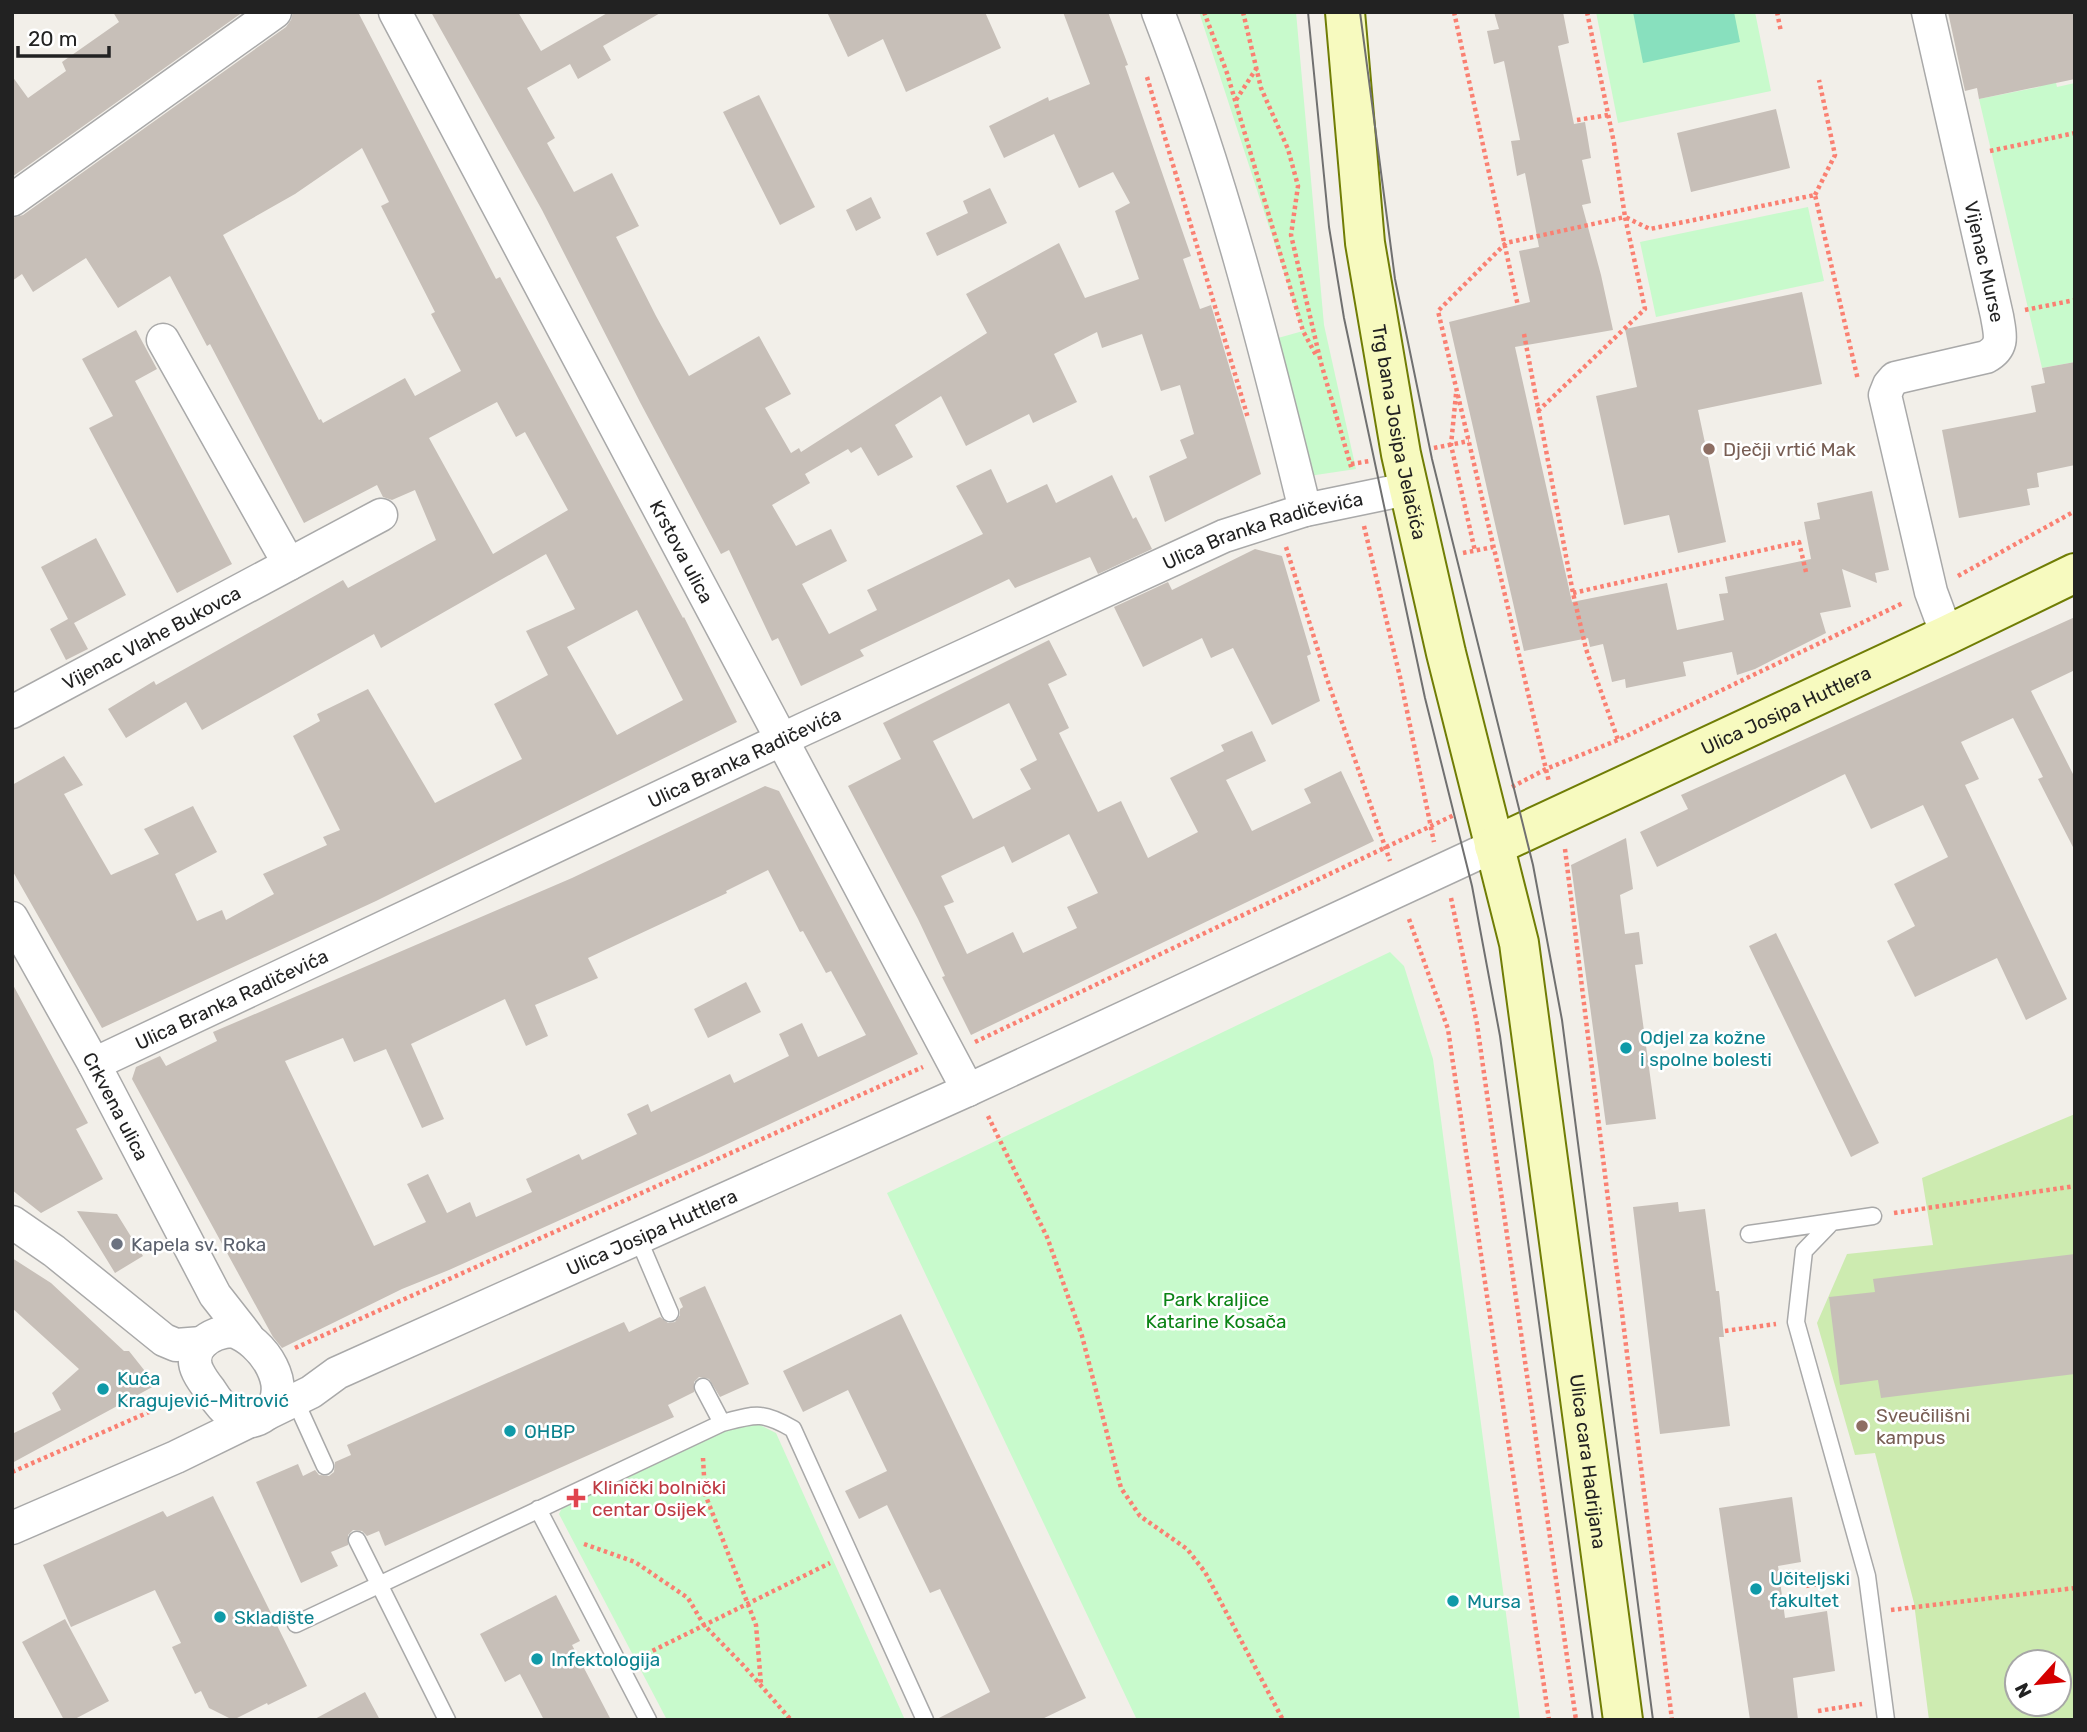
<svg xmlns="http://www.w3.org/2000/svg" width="2087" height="1732" viewBox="0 0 2087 1732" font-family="Rubik,sans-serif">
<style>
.grass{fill:#cdebb0;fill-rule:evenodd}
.park{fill:#c8facc}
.pitch{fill:#88e0be}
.building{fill:#c7bfb8;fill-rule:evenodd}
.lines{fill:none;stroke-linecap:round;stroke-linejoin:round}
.lane-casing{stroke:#a9a9a9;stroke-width:19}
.street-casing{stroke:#a9a9a9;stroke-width:35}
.secondary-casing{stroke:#707d05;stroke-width:42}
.path{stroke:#fa8072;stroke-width:4.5;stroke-dasharray:3.5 3.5;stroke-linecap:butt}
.lane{stroke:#fff;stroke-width:16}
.street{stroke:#fff;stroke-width:32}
.secondary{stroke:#f7fabf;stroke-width:38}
.tram{stroke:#707070;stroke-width:2}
.education-dot{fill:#8d6e63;stroke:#fff;stroke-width:2.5}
.culture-dot{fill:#0f9aa8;stroke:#fff;stroke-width:2.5}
.worship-dot{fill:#6b7280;stroke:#fff;stroke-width:2.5}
.health-dot{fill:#e0444e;stroke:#fff;stroke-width:2.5}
.labels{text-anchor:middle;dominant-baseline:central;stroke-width:5;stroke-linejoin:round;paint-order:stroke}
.street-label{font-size:19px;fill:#222;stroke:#fff}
.education-label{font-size:19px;fill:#785e54;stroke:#fff;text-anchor:start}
.culture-label{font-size:19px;fill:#0d838f;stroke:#fff;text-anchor:start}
.worship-label{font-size:19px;fill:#5b616d;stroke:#fff;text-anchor:start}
.park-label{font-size:19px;fill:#0c8416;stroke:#fff}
.health-label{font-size:19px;fill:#be3a42;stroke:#fff;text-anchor:start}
</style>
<rect width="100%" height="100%" fill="#f2efe9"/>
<path class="grass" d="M2075,1114V1720H1929L1914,1603L1875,1453L1855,1455L1817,1323L1847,1254L1933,1245L1922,1178ZM2017,1662H2059V1704H2017Z"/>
<path class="park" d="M1199,12H1296L1324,325L1356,469L1309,476L1278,338L1303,331Z
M1596,12H1755L1771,91L1618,123Z
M2054,74L2057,87L2075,83V362L2042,368L1979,99L2039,87Z
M1808,207L1824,281L1656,317L1640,242Z
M1390,952L1404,966L1433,1059L1520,1720H1137L887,1193Z
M748,1419L776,1433L905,1720H667L559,1514L570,1492Z"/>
<path class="pitch" d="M1633,12H1734L1740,42L1643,63Z"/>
<path class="building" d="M113,12H243L12,177V76L28,98L66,71L62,62L119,22Z
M293,12H358L496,279L500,277L683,618L684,617L737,722L376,901L102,1028L12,870V785L64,756L83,785L64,794L111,875L159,854L144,829L193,806L217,852L175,874L197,921L222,910L226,920L274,894L263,874L327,845L323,837L340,830L293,736L320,721L317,714L368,689L435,803L522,759L494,704L548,675L526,631L575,609L546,554L381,648L374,634L202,730L186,702L126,738L108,709L154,681L156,685L343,580L348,588L436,540L415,490L392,500L383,497L377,485L304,523L210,344L207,346L170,276L118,308L86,258L33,292L22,274L12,281V218L23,215L286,27L291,20ZM362,148L389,202L381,206L435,312L431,314L461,371L415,396L405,378L323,423L321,419L319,420L223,235L295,194ZM497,402L516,437L525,432L568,510L493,554L429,438ZM637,610L683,700L617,735L567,647Z
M431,12H518L541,51L609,12H662L603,46L611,60L578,79L570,64L527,88L555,138L547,143L574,192L612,173L639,226L616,237L656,316L689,376L759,336L791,394L765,408L791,453L799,448L801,452L987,333L966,294L1059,243L1085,298L1139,279L1115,211L1130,203L1113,172L1079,188L1054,134L1004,158L989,126L1048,97L1049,101L1090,84L1063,12H1108L1128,65L1125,66L1191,256L1183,259L1200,309L1211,305L1261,474L1165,522L1149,476L1187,458L1180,440L1194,434L1180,385L1161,391L1142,334L1102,348L1097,332L1054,354L1077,402L1033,423L1029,414L966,446L941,396L895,425L913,457L878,476L861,447L851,453L848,449L805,474L810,483L772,505L796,546L831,529L847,561L802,584L829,634L877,610L867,590L983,534L956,486L991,469L1007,503L1047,484L1056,503L1112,475L1133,519L1136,517L1152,549L1098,574L1090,557L1015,588L1009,579L860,650L864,656L801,686L778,638L772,641L729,550L721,554L641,404L542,210Z
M827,12H985L1001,48L906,92L883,39L848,57Z
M1494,12H1563L1569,43L1558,46L1574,124L1585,122L1591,158L1582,160L1591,203L1582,205L1601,275L1613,330L1515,347L1572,602L1667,583L1677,630L1724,620L1719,594L1728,593L1725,577L1811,559L1804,522L1820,519L1817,503L1872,491L1889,570L1875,573L1877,583L1842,569L1851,607L1820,613L1826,633L1755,669L1737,675L1732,652L1683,662L1686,676L1626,688L1625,679L1612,682L1603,644L1590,647L1588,638L1524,651L1449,322L1530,302L1519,251L1539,247L1525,173L1517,176L1511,141L1520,140L1504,61L1494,64L1487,31L1499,29Z
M1948,12H2075V79L1979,99L1977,88L1965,91Z
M759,95L815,207L780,225L723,112Z
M1776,109L1790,168L1691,192L1677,133Z
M990,188L1007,223L937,256L926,233L968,213L963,201Z
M871,197L881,218L856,231L846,210Z
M1802,292L1822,384L1698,410L1726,542L1678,553L1669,515L1624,525L1596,396L1637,387L1625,329Z
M136,330L157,369L135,381L232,564L177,593L89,428L113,416L82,359Z
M2075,362V465L2037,473L2039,487L2027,489L2030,505L1959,518L1942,430L2036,412L2031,386L2045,383L2042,368Z
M96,538L126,595L74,623L88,649L66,660L50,629L68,619L41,567Z
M1255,549L1282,556L1311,654L1307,656L1320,701L1272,725L1233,648L1211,658L1202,638L1143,667L1114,607L1168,582L1172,590Z
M2075,617V670L2031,691L2075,778V851L2038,779L2043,777L2013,718L1961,742L1979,779L1965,785L2067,999L2026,1020L1997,958L1915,997L1887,941L1915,926L1894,884L1948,857L1923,805L1871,829L1845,774L1657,867L1640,832L1688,809L1681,795Z
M1049,640L1067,675L1048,684L1069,728L1059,733L1098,812L1121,801L1148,858L1198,832L1170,778L1224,751L1221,745L1252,731L1266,761L1226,780L1252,831L1311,803L1304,789L1341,771L1374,841L971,1035L942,977L945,976L918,919L848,786L901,759L883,723ZM1009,703L1037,760L1020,769L1031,789L973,819L933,741ZM1069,834L1098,893L1067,907L1077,928L1023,953L1013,932L967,954L944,906L954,902L941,876L1004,846L1012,863Z
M765,786L779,791L918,1054L702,1156L449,1270L402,1289L282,1348L273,1337L132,1079L136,1067L160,1056L166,1066L217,1041L213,1032L572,878ZM768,870L800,932L803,931L826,973L831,971L866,1035L818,1057L802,1023L779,1034L789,1056L734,1083L730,1074L651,1112L648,1104L627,1114L637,1134L582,1160L579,1154L526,1179L532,1192L476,1217L470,1202L447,1213L428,1174L407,1184L426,1222L374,1246L285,1061L343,1038L354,1062L386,1049L422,1128L444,1119L411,1044L505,999L526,1046L548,1036L535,1005L598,978L588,958L727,893L726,891Z
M1626,838L1633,889L1620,895L1625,934L1639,932L1643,964L1635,965L1656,1119L1606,1125L1571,865Z
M1776,933L1879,1143L1851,1157L1749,946Z
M746,982L761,1012L708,1038L694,1009Z
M12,983L88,1123L76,1129L103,1179L41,1213L12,1190Z
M1678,1202L1679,1212L1705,1209L1716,1291H1719L1724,1337H1719L1730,1426L1660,1434L1633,1207Z
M77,1211L117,1214L143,1256L115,1273Z
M2075,1254V1374L1881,1398L1878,1380L1840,1385L1829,1297L1875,1292L1873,1279Z
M12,1258L51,1283L124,1351H129L156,1385L12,1463V1434L61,1410L52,1393L79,1369L12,1308Z
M705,1286L749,1384L720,1397L709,1379L699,1377L694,1382V1392L668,1405L674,1417L385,1546L379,1531L367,1536L362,1531L353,1530L348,1535V1545L331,1552L338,1566L301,1583L256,1482L298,1464L303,1476L315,1470L319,1475L329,1476L334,1472L335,1462L351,1455L347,1445L624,1322L629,1332L660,1317L668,1323L675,1322L680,1315V1309L683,1307L679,1298Z
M901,1314L1086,1698L1040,1720H935L990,1692L940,1589L930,1593L887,1505L859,1519L845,1491L887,1471L848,1390L803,1412L783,1371Z
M213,1496L307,1686L268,1705L267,1703L233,1720L209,1708L201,1691L195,1694L172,1647L181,1643L155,1590L71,1627L43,1565L163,1511L167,1517Z
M1792,1497L1801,1562L1778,1566L1785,1618L1827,1611L1835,1671L1793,1678L1798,1720H1750L1719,1508Z
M556,1595L580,1641L572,1645L611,1720H544L520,1674L505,1682L480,1634Z
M65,1619L109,1701L73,1720H64L22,1642Z
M365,1692L380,1720H313Z"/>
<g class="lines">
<g class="lane-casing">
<path id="lane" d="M1832,1222L1804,1251L1796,1322L1867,1576L1886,1720
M1749,1234L1873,1216
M638,1238L670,1313
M703,1387L722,1423
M295,1400L325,1466
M538,1509L648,1720
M357,1540L447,1720
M296,1624L722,1423C756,1414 762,1411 793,1429L925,1720"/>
</g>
<g class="street-casing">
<g id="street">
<path id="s1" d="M395,12L968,1090"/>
<path d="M1158,12C1221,174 1264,342 1305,510"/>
<path id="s2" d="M1928,12L1997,316C2000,334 2005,347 1986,357L1895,378L1889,385L1885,395L1931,592L1947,635"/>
<path d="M12,200L275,12"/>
<path d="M163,340L289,564"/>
<path id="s3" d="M12,712L381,515"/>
<path id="s4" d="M12,918L94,1064L215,1295L247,1336"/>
<path id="s5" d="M94,1064L804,729L1224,536L1305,510L1407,489"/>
<path d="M12,1222L54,1251L164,1340L176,1345L202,1343"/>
<path d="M232,1331C262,1339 297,1390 265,1415C241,1433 222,1409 210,1390C206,1385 201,1378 198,1372C186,1348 211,1332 232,1331Z"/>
<path id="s6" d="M268,1413L311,1392L337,1373L968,1090L1494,846"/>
<path d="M12,1528L176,1457L250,1421"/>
</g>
</g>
<g class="secondary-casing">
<g id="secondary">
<path id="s7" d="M1345,12L1365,243L1401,454L1446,653L1519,943L1623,1720"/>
<path id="s8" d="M1494,846L1947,635L2075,573"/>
</g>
</g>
<path class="path" d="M1204,12L1227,73L1303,331L1317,357
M1243,12L1261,88L1288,149L1298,186L1291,235L1321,363L1352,470
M1454,12L1518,306
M1587,12L1614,143L1625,217L1650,229L1815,195L1858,380
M1777,12L1781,32
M1147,77L1248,418
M1236,100L1256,69
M1577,120L1608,115
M1990,151L2075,133
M1815,195L1835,155L1819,80
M2025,310L2075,300
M1524,334L1573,593L1586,649L1618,740
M1456,394L1451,445L1475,551
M1538,411L1645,309L1625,217L1506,243L1438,311L1549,782
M1434,448L1469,441
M1351,464L1370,461
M1364,526L1400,677L1434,842
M1286,547L1326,676L1390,861
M1463,553L1493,547
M1958,576L2075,511
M1573,593L1799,542L1806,572
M1512,787L1546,769L1618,740L1903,603
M1565,849L1672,1720
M1451,898L1477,1024L1576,1720
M1409,919L1448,1029L1549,1720
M975,1042L1454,815
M988,1116L1047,1237L1082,1336L1121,1488L1140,1516L1187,1549L1205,1572L1283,1720
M1894,1213L2075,1186
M1725,1331L1776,1324
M295,1348L923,1067
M703,1458L705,1494L756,1625L761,1684
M12,1472L181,1398
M584,1544L635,1562L688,1598L704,1625L743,1665L791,1720
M1806,1586L1846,1579
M1891,1610L2075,1588
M640,1657L830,1563
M1818,1711L1862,1704"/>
<use href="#lane" class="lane"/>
<use href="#street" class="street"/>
<use href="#secondary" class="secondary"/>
<path class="tram" d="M1308,12L1329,227L1344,318L1425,698L1472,886L1500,1036L1593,1720
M1360,12L1395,279L1432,459L1533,865L1562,1020L1653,1720"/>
</g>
<g class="education-dot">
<circle cx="1709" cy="449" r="7"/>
<circle cx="1862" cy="1426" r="7"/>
</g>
<g class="culture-dot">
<circle cx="1626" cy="1048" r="7"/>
<circle cx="103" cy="1389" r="7"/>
<circle cx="510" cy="1431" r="7"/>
<circle cx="1756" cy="1589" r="7"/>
<circle cx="1453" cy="1601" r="7"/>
<circle cx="220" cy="1617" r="7"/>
<circle cx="537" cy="1659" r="7"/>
</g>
<circle class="worship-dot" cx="117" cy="1244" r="7"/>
<path class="health-dot" d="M572.5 1487.5h7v7h7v7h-7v7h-7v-7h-7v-7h7z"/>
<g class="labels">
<g class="street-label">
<text stroke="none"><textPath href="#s2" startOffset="256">Vijenac Murse</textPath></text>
<text stroke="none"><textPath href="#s7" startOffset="424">Trg bana Josipa Jelačića</textPath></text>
<text stroke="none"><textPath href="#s5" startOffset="1286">Ulica Branka Radičevića</textPath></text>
<text stroke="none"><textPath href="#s1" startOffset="611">Krstova ulica</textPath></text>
<text stroke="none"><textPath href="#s3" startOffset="158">Vijenac Vlahe Bukovca</textPath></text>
<text stroke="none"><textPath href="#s8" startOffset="322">Ulica Josipa Huttlera</textPath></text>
<text stroke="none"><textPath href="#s5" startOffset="719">Ulica Branka Radičevića</textPath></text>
<text stroke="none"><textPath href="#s5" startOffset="152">Ulica Branka Radičevića</textPath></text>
<text stroke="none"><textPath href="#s4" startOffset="215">Crkvena ulica</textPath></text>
<text stroke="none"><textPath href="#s6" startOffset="425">Ulica Josipa Huttlera</textPath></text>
<text stroke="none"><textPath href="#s7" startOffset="1472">Ulica cara Hadrijana</textPath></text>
</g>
<g class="education-label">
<text x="1723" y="449">Dječji vrtić Mak</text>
<text x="1876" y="1415">Sveučilišni<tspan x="1876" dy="22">kampus</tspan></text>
</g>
<g class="culture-label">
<text x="1640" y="1037">Odjel za kožne<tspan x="1640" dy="22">i spolne bolesti</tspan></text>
<text x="117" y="1378">Kuća<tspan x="117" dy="22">Kragujević-Mitrović</tspan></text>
<text x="524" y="1431">OHBP</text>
<text x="1770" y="1578">Učiteljski<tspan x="1770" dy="22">fakultet</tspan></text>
<text x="1467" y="1601">Mursa</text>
<text x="234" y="1617">Skladište</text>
<text x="551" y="1659">Infektologija</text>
</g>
<g class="worship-label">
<text x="131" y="1244">Kapela sv. Roka</text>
</g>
<g class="park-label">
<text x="1216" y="1299">Park kraljice<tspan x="1216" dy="22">Katarine Kosača</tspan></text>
</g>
<g class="health-label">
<text x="592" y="1487">Klinički bolnički<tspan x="592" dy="22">centar Osijek</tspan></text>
</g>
</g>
<rect width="2087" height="1732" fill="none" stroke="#222222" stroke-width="28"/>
<g transform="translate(2038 1683) rotate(243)"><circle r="33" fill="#ffffff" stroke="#a7a7a7" stroke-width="2"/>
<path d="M0-5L12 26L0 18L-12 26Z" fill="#d40000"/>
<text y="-10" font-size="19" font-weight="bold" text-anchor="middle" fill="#222222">N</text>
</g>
<path d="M18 46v10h91v-10" fill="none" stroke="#222222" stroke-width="3.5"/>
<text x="28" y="46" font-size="21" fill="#222222" stroke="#ffffff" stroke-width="5" paint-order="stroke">20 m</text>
</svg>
